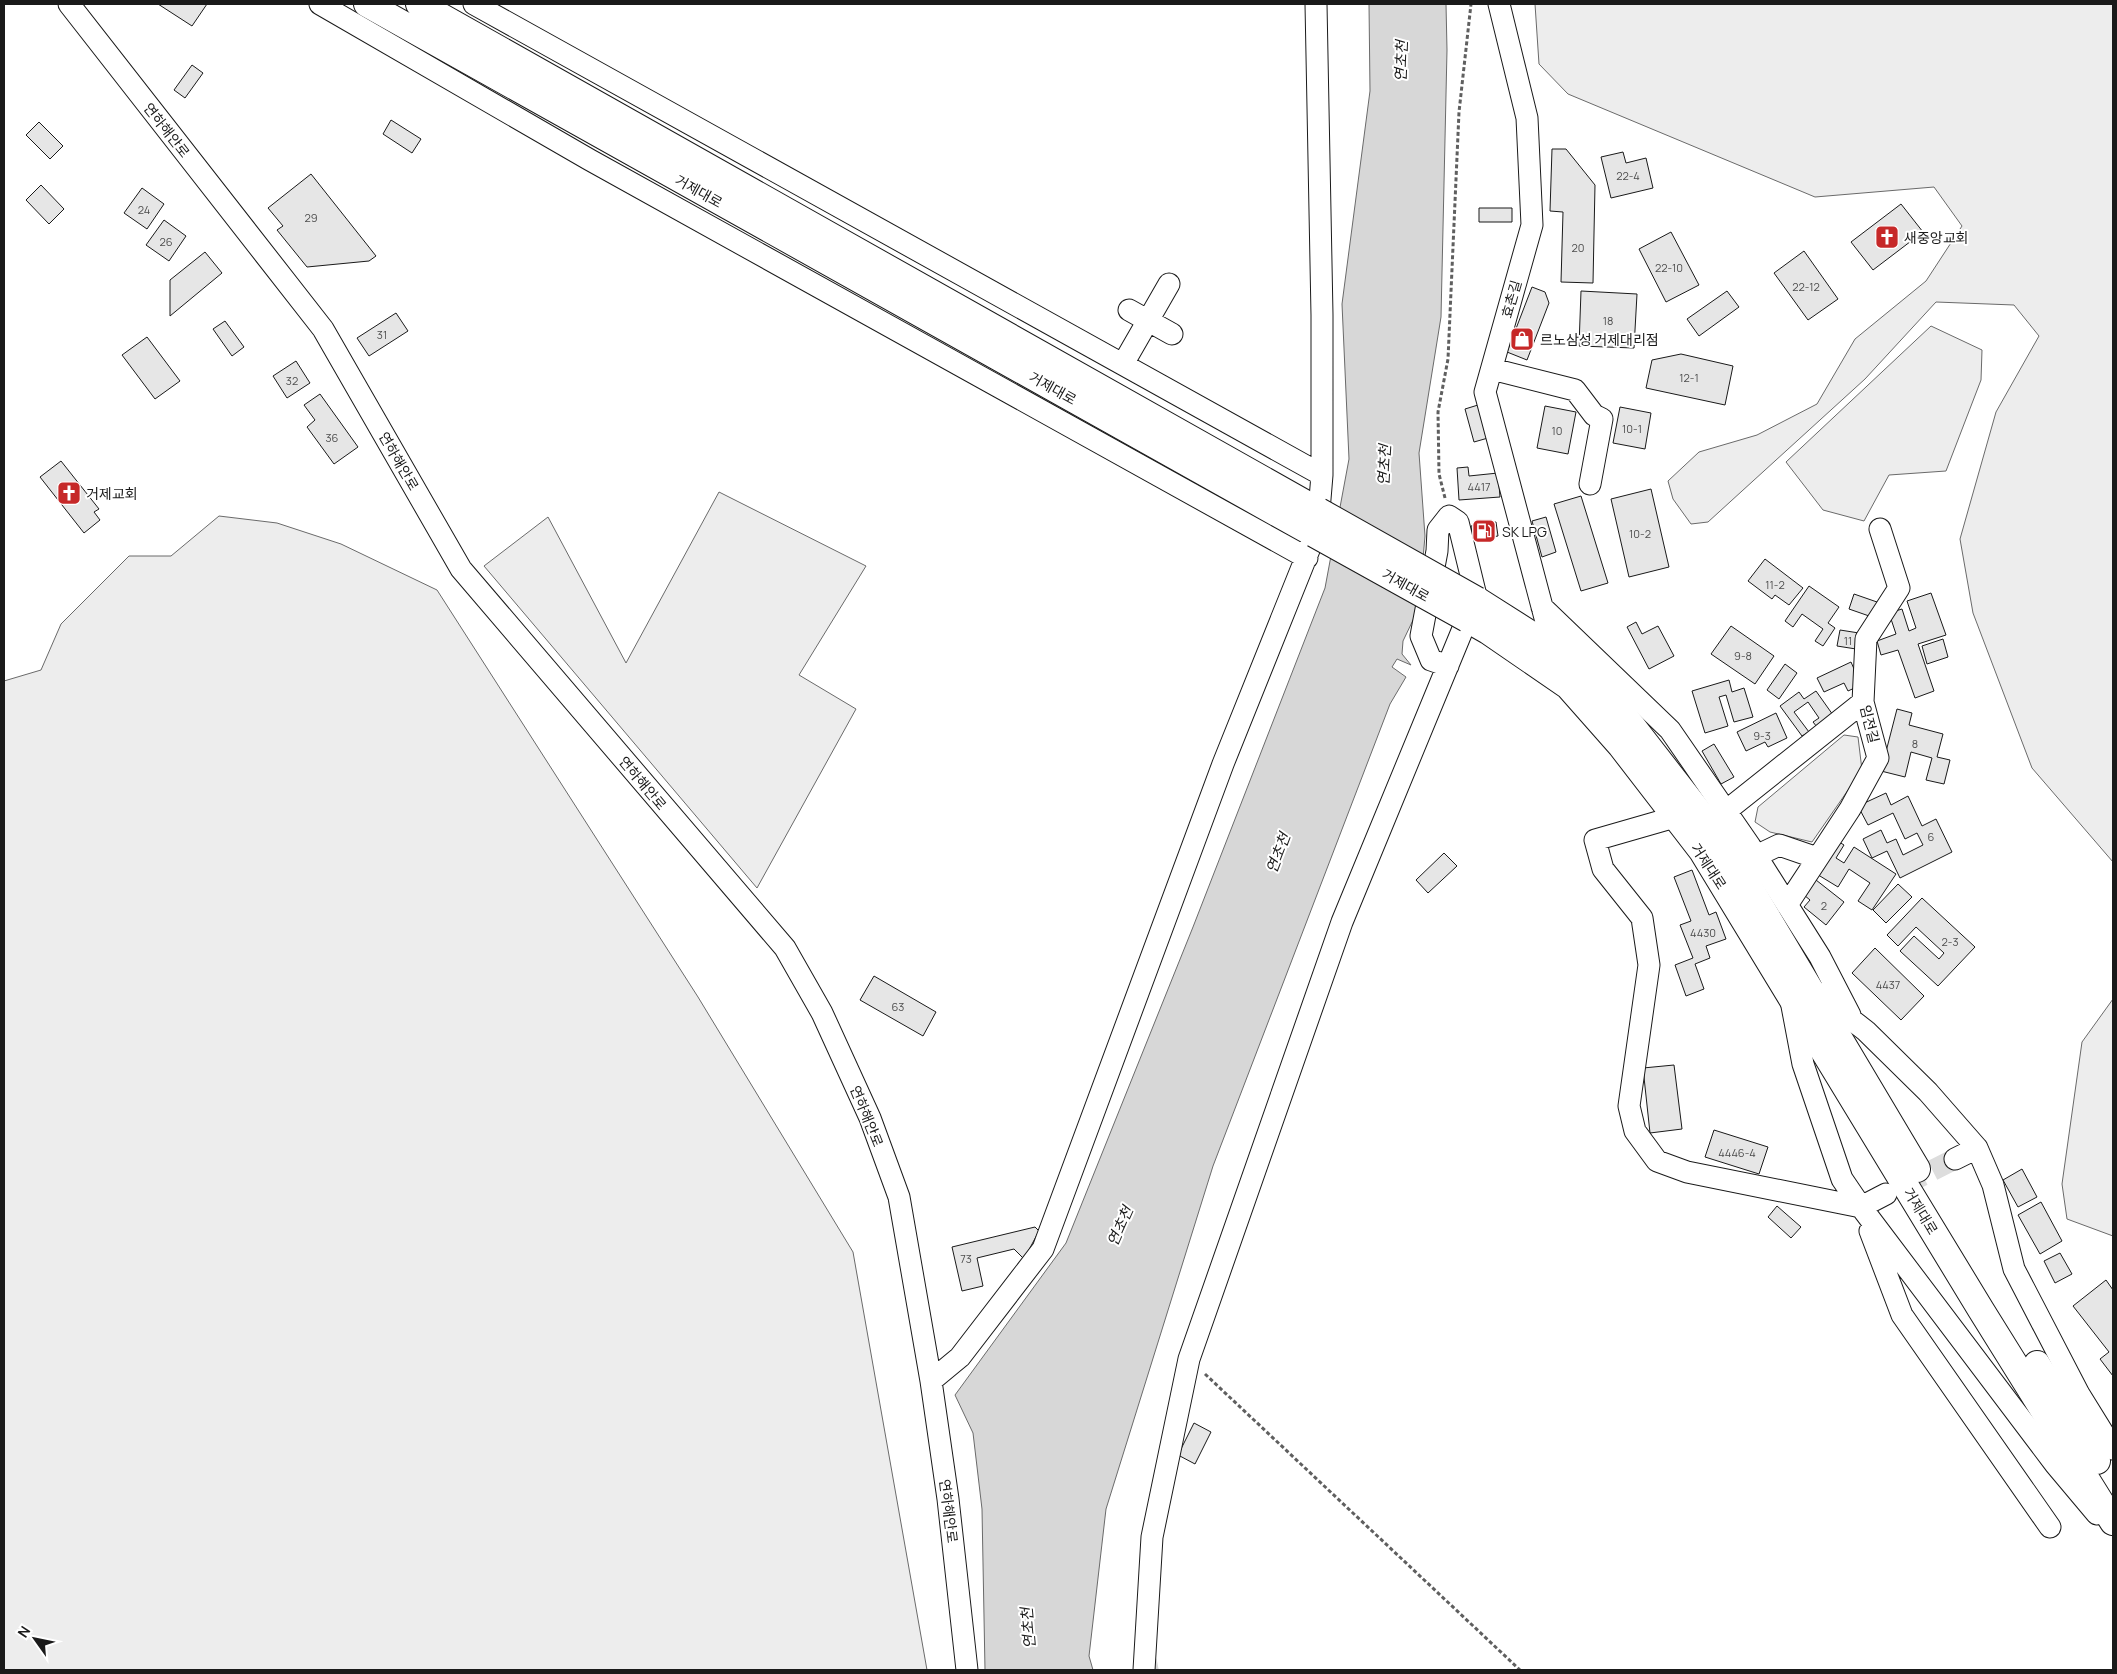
<svg xmlns="http://www.w3.org/2000/svg" width="2117" height="1674" viewBox="0 0 2117 1674" font-family="Manrope,'Noto Sans KR',sans-serif">
<style>
.built{fill:#ededed;stroke:#6a6a6a}
.water{fill:#d7d7d7;stroke:#6a6a6a}
.lines{fill:none;stroke-linecap:round;stroke-linejoin:round}
.stream{stroke:#d7d7d7;stroke-width:5.5}
.building{fill:#e6e6e6;stroke:#1a1a1a}
.minor-tunnel{stroke:#ddd;stroke-width:21;stroke-dasharray:21 11;stroke-linecap:butt}
.minor-casing{stroke:#1a1a1a;stroke-width:23}
.major-casing{stroke:#1a1a1a;stroke-width:28}
.path{stroke:#5f5f5f;stroke-width:3;stroke-dasharray:4 2.5;stroke-linecap:butt}
.minor{stroke:#fff;stroke-width:21}
.major{stroke:#fff;stroke-width:26}
.major-bridge-casing{stroke:#1a1a1a;stroke-width:28;stroke-linecap:butt}
.major-bridge{stroke:#fff;stroke-width:26}
.labels{text-anchor:middle;dominant-baseline:central;stroke-width:4;stroke-linejoin:round;paint-order:stroke}
.number-label{font-size:11px;fill:#4d4d4d}
.street-label{font-size:14px;fill:#1a1a1a;stroke:#fff}
.poi-label{font-size:14px;fill:#1a1a1a;stroke:#fff;text-anchor:start}
.water-label{font-size:15px;font-style:italic;fill:#1a1a1a;stroke:#fff}
</style>
<rect width="100%" height="100%" fill="#fff"/>
<path class="built" d="M1535,4H2113V862L2032,768L1973,613L1960,539L1996,412L2039,336L2014,305L1936,302L1865,379L1708,522L1691,524L1673,499L1668,481L1699,452L1757,435L1817,404L1855,339L1926,281L1962,226L1934,187L1815,197L1568,94L1539,64Z
M1931,326L1982,350L1981,380L1946,471L1889,475L1864,521L1823,510L1786,462Z
M719,492L866,566L799,675L856,709L757,888L484,566L548,517L626,663Z
M219,516L277,523L341,544L437,590L698,997L853,1252L927,1670H4V681L41,670L61,624L129,556H171Z
M1844,735L1858,737L1862,770L1812,842L1770,832L1755,822L1758,807Z
M2113,999V1236L2067,1219L2062,1184L2082,1042Z"/>
<path class="water" d="M1369,4H1446L1447,50L1441,317L1419,453L1425,536L1421,581L1414,618L1403,641L1402,654L1411,665L1397,659L1392,667L1406,677L1390,704L1213,1166L1106,1509L1089,1656L1093,1670H985L982,1509L973,1433L955,1395L1066,1243L1193,927L1325,588L1349,459L1342,304L1370,91Z"/>
<g class="lines">
<path class="stream" d="M1154,1660L1156,1670"/>
</g>
<path class="building" d="M158,4H207L192,26Z
M192,65L203,73L185,98L174,90Z
M391,120L421,139L412,153L383,134Z
M39,122L63,146L50,159L26,135Z
M1552,149H1566L1595,185L1593,283L1561,282L1563,212L1550,211Z
M1623,152L1626,163L1646,158L1653,188L1611,198L1601,157Z
M311,174L376,256L369,261L307,267L277,230L283,226L268,208Z
M41,185L64,209L49,224L26,200Z
M142,188L164,204L147,229L124,213Z
M1901,204L1923,232L1873,270L1851,242Z
M1479,208H1512V222H1479Z
M164,220L186,236L169,261L146,245Z
M1671,232L1699,285L1666,302L1639,249Z
M1804,251L1838,299L1808,320L1774,273Z
M205,252L222,273L170,316V280Z
M1532,287L1545,292L1549,303L1527,360L1507,352Z
M1581,291L1637,294L1634,348L1579,346Z
M1727,291L1739,307L1699,336L1687,319Z
M396,313L408,331L369,356L357,338Z
M225,321L244,347L232,356L213,329Z
M147,337L180,381L155,399L122,355Z
M1681,354L1733,366L1725,405L1646,388L1652,360Z
M296,361L310,383L287,398L273,376Z
M320,394L358,447L334,464L307,427L315,420L304,405Z
M1478,405L1488,438L1474,442L1465,409Z
M1545,406L1576,412L1568,454L1537,448Z
M1620,407L1651,413L1645,449L1613,443Z
M61,461L99,509L94,512L100,520L84,533L40,477Z
M1468,467L1469,476L1498,473L1500,497L1459,500L1457,468Z
M1651,489L1669,567L1629,577L1611,499Z
M1581,496L1608,583L1581,591L1554,504Z
M1546,517L1556,552L1542,557L1532,521Z
M1496,522L1498,536L1473,540L1471,526Z
M1765,559L1803,588L1789,605L1775,595L1772,599L1748,581Z
M1809,586L1839,607L1828,623L1835,628L1823,646L1815,641L1823,629L1802,614L1793,627L1785,621Z
M1931,593L1946,635L1918,644L1934,691L1915,698L1898,650L1881,655L1877,641L1896,634L1889,613L1902,609L1909,631L1916,628L1907,601Z
M1854,594L1877,602L1872,617L1849,609Z
M1636,622L1642,634L1658,626L1674,656L1649,669L1627,627Z
M1731,626L1774,656L1755,684L1711,654Z
M1840,630L1859,633L1856,649L1837,646Z
M1943,639L1948,657L1927,664L1922,646Z
M1851,662L1861,685L1848,691L1844,683L1824,692L1817,678Z
M1785,664L1797,673L1779,699L1767,690Z
M1729,680L1732,692L1744,688L1753,717L1734,722L1726,695L1719,697L1728,726L1705,733L1692,691Z
M1816,691L1833,715L1817,727L1813,722L1819,718L1808,702L1794,712L1809,732L1802,736L1780,706L1799,692L1804,699Z
M1897,709L1912,713L1909,725L1943,734L1937,757L1950,760L1944,784L1926,780L1932,758L1911,752L1905,777L1881,771Z
M1776,713L1787,738L1768,747L1765,742L1746,751L1737,732Z
M1714,744L1734,777L1721,784L1702,751Z
M1886,793L1891,805L1908,796L1922,826L1936,819L1952,852L1900,878L1887,851L1872,858L1863,839L1881,830L1887,843L1896,839L1903,855L1923,845L1917,833L1905,839L1893,813L1868,825L1858,806Z
M1836,840L1844,845L1836,858L1844,863L1854,847L1896,874L1872,910L1858,901L1870,883L1849,869L1838,887L1815,873Z
M1444,853L1457,866L1428,893L1416,880Z
M1692,870L1709,915L1716,912L1726,939L1706,946L1710,958L1695,964L1704,989L1686,996L1675,965L1693,958L1680,925L1691,921L1674,877Z
M1816,880L1844,902L1826,925L1804,907L1810,900L1804,895Z
M1898,884L1912,897L1886,923L1873,910Z
M1922,898L1975,947L1938,986L1900,951L1914,936L1939,959L1944,953L1916,927L1898,946L1887,935Z
M1875,948L1924,996L1901,1020L1852,973Z
M874,976L936,1012L923,1036L860,1000Z
M1674,1065L1682,1129L1650,1133L1643,1068Z
M1714,1130L1768,1147L1759,1174L1705,1157Z
M2022,1169L2037,1197L2018,1207L2003,1180Z
M2041,1202L2062,1241L2040,1254L2018,1215Z
M1777,1206L1801,1227L1791,1238L1768,1217Z
M1035,1227L1039,1231L1024,1259L1014,1249L977,1258L983,1286L962,1291L952,1247Z
M2060,1253L2072,1274L2055,1283L2044,1261Z
M2106,1280L2113,1290V1376L2100,1359L2109,1352L2073,1306Z
M1194,1423L1211,1432L1195,1464L1178,1455Z"/>
<g class="lines">
<path class="minor-tunnel" d="M1904,1185L1955,1159"/>
<g class="minor-casing">
<path id="minor" d="M69,4L323,329L461,569L785,948L822,1013L870,1118L899,1197L931,1381L948,1499L967,1670
M320,4L590,160L1307,558
M474,4L1322,475
M1316,4L1322,315V475L1319,511
M1499,4L1527,118L1532,225L1485,392L1553,648
M1129,310L1172,334
M1123,364L1169,284
M1492,369L1575,390L1594,415L1602,419L1590,484
M1542,607L1670,730L1750,846L1820,957L1850,1015
M1448,666L1431,660L1421,636L1437,551L1438,530L1449,516L1458,522L1477,600
M1726,811L1863,702
M1675,817L1595,840L1603,869L1642,918L1649,965L1629,1106L1635,1131L1657,1161L1687,1172L1861,1207L1886,1194
M1756,856L1779,845L1817,858
M1787,905L1850,809L1878,758L1863,702L1866,639L1899,588L1880,529
M1813,990L1866,1031L1928,1092L1977,1148L1993,1185L2014,1269L2079,1394L2113,1449
M1792,1006L1803,1064L1842,1179L1861,1207L2055,1464L2097,1514
M1955,1159L1977,1148
M1870,1231L1902,1315L2050,1527
M931,1381L960,1357L1043,1249L1223,764L1311,545
M1144,1670L1152,1537L1189,1359L1342,922L1467,619"/>
</g>
<g class="major-casing">
<path id="major" d="M367,4L1314,534
M419,4L1319,511
M1477,600L1576,663L1633,727L1723,843L1917,1169
M1467,619L1488,631L1568,686L1621,746L1702,851L1981,1310L2113,1522
M2037,1364L2097,1461"/>
</g>
<path class="path" d="M1445,498L1439,474L1438,412L1448,359L1459,112L1471,4
M1205,1374L1520,1670"/>
<use href="#minor" class="minor"/>
<use href="#major" class="major"/>
<g class="major-bridge-casing">
<path id="major-bridge" d="M1319,511L1477,600
M1314,534L1467,619"/>
</g>
<use href="#major-bridge" class="major-bridge"/>
</g>
<defs>
<g id="church-square" transform="scale(1.25)"><rect x="-9" y="-9" width="18" height="18" rx="4" fill="#c62828" stroke="#fff"/><path d="M-1.2-6h2.4v3.5h3.3v2.4h-3.3V6h-2.4V-.1h-3.3v-2.4h3.3Z" fill="#fff"/></g>
<g id="shop-square" transform="scale(1.25)"><rect x="-9" y="-9" width="18" height="18" rx="4" fill="#c62828" stroke="#fff"/><path d="M-5-2.5h2.3a2.7 3.5 0 0 1 5.4 0H5L5.5 6h-11ZM-1.5-2.5h3a1.5 2.3 0 0 0-3 0Z" fill="#fff"/></g>
<g id="fuel-square" transform="scale(1.25)"><rect x="-9" y="-9" width="18" height="18" rx="4" fill="#c62828" stroke="#fff"/><path d="M-5.5-6h7V0h2V4h1.3V-2.5L3-4.5l.8-.8L6-3V5H2.5V1h-1V6h-7ZM-4.2-4.7v3.2H.2V-4.7Z" fill="#fff"/></g>
</defs>
<g fill-rule="evenodd">
<use href="#church-square" x="1887" y="237"/>
<use href="#shop-square" x="1522" y="339"/>
<use href="#church-square" x="69" y="493"/>
<use href="#fuel-square" x="1484" y="531"/>
</g>
<g class="labels">
<g class="number-label">
<text x="1628" y="175">22-4</text>
<text x="144" y="209">24</text>
<text x="311" y="217">29</text>
<text x="166" y="241">26</text>
<text x="1578" y="247">20</text>
<text x="1669" y="267">22-10</text>
<text x="1806" y="286">22-12</text>
<text x="1608" y="320">18</text>
<text x="382" y="334">31</text>
<text x="1689" y="377">12-1</text>
<text x="292" y="380">32</text>
<text x="1632" y="428">10-1</text>
<text x="1557" y="430">10</text>
<text x="332" y="437">36</text>
<text x="1479" y="486">4417</text>
<text x="1640" y="533">10-2</text>
<text x="1775" y="584">11-2</text>
<text x="1848" y="640">11</text>
<text x="1743" y="655">9-8</text>
<text x="1762" y="735">9-3</text>
<text x="1915" y="743">8</text>
<text x="1931" y="836">6</text>
<text x="1824" y="905">2</text>
<text x="1703" y="932">4430</text>
<text x="1950" y="941">2-3</text>
<text x="1888" y="984">4437</text>
<text x="898" y="1006">63</text>
<text x="1737" y="1152">4446-4</text>
<text x="966" y="1258">73</text>
</g>
<g class="street-label">
<text transform="translate(167 130) rotate(52)">연하해안로</text>
<text transform="translate(699 191) rotate(29)">거제대로</text>
<text transform="translate(1511 299) rotate(-74)">효촌길</text>
<text transform="translate(1053 388) rotate(29)">거제대로</text>
<text transform="translate(399 461) rotate(60)">연하해안로</text>
<text transform="translate(1406 585) rotate(29)">거제대로</text>
<text transform="translate(1870 724) rotate(76)">임전길</text>
<text transform="translate(643 783) rotate(50)">연하해안로</text>
<text transform="translate(1709 866) rotate(57)">거제대로</text>
<text transform="translate(867 1116) rotate(68)">연하해안로</text>
<text transform="translate(1921 1211) rotate(59)">거제대로</text>
<text transform="translate(949 1511) rotate(83)">연하해안로</text>
</g>
<g class="poi-label">
<text x="1904" y="237">새중앙교회</text>
<text x="1540" y="339">르노삼성 거제대리점</text>
<text x="86" y="493">거제교회</text>
<text x="1502" y="531">SK LPG</text>
</g>
<g class="water-label">
<text transform="translate(1401 61) rotate(-88)">연초천</text>
<text transform="translate(1384 465) rotate(-87)">연초천</text>
<text transform="translate(1278 853) rotate(-69)">연초천</text>
<text transform="translate(1120 1226) rotate(-66)">연초천</text>
<text transform="translate(1028 1628) rotate(-95)">연초천</text>
</g>
</g>
<rect width="2117" height="1674" fill="none" stroke="#1a1a1a" stroke-width="10"/>
<g transform="translate(35 1639) rotate(303)" stroke="#ffffff" stroke-width="4" paint-order="stroke">
<path d="M0-4L9 19L0 12L-9 19Z" fill="#1a1a1a"/>
<text y="-8" font-size="14" font-weight="bold" text-anchor="middle" fill="#1a1a1a">N</text>
</g>
</svg>
